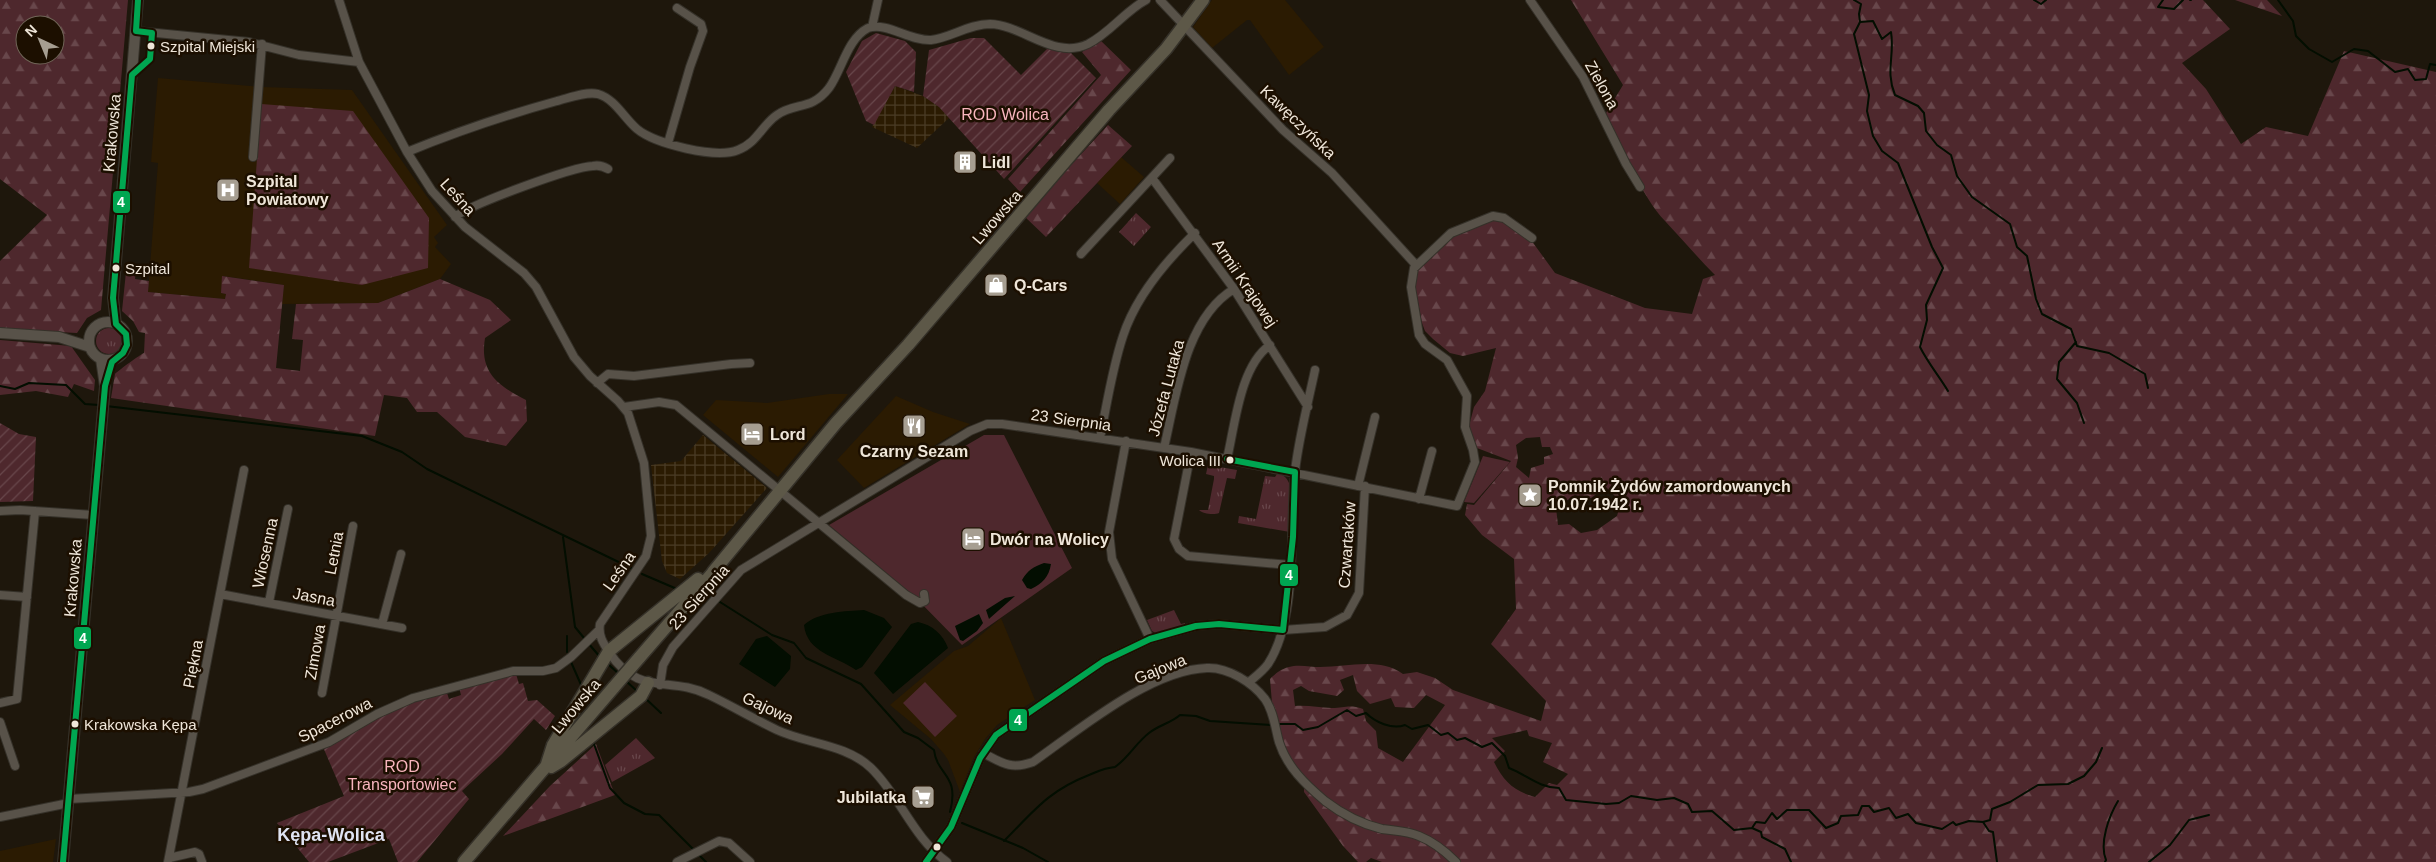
<svg xmlns="http://www.w3.org/2000/svg" width="2436" height="862" viewBox="0 0 2436 862" font-family="Arial,sans-serif">
<style>
.built{fill:#2b1b02}
.industrial{fill:url(#industrial-grid)}
.grass{fill:url(#grass-tufts)}
.forest{fill:url(#forest-firs);fill-rule:evenodd}
.park{fill:#4e282d}
.garden{fill:url(#garden-furrows)}
.water{fill:#030e01}
.lines{fill:none;stroke-linecap:round;stroke-linejoin:round}
.stream{stroke:#030e01;stroke-width:2}
.minor-casing{stroke:#353129;stroke-width:10}
.tertiary-casing{stroke:#353129;stroke-width:12}
.primary-casing{stroke:#353129;stroke-width:15}
.minor{stroke:#585249;stroke-width:8}
.tertiary{stroke:#585249;stroke-width:10}
.primary{stroke:#5d5848;stroke-width:12}
.primary-bridge-casing{stroke:#353129;stroke-width:15;stroke-linecap:butt}
.primary-bridge{stroke:#5d5848;stroke-width:12}
.bus-1-casing{stroke:#1c0f00;stroke-width:10}
.bus-1{stroke:#00a651;stroke-width:6}
.bus-dot{fill:#efe6d9;stroke:#1c0f00;stroke-width:2}
.labels{text-anchor:middle;dominant-baseline:central;stroke-width:5;stroke-linejoin:round;paint-order:stroke}
.bus-label{font-size:15px;fill:#efe6d9;stroke:#1c0f00;text-anchor:start}
.street-label{font-size:16px;fill:#efe6d9;stroke:#1c0f00}
.park-label{font-size:16px;fill:#f8b5bd;stroke:#1c0f00}
.poi-label{font-size:16px;font-weight:bold;fill:#efe6d9;stroke:#1c0f00;text-anchor:start}
.neighbourhood-label{font-size:18px;font-weight:bold;fill:#dfe3f2;stroke:#1c0f00}
.line-badge{stroke:#1c0f00;stroke-width:2}
.badge-label{font-size:14px;text-anchor:middle;font-weight:bold;fill:#fff}
</style>
<defs>
<pattern id="industrial-grid" width="8" height="8" patternUnits="userSpaceOnUse" patternTransform="scale(1.25)"><rect width="8" height="8" fill="#2b1b02"/><path d="M0 4h8M4 0v8" fill="none" stroke="#4a3c26"/></pattern>
<pattern id="grass-tufts" width="24" height="20" patternUnits="userSpaceOnUse" patternTransform="scale(1.25)"><rect width="24" height="20" fill="#4e282d"/><path d="M3 7l-1-3M5 7V3M7 7l1-3M15 17l-1-3M17 17v-4M19 17l1-3" fill="none" stroke="#68474b"/></pattern>
<pattern id="forest-firs" width="22" height="20" patternUnits="userSpaceOnUse" patternTransform="scale(1.25)"><rect width="22" height="20" fill="#4e282d"/><path d="M5 1l3.5 6h-7zM16 11l3.5 6h-7z" fill="#68474b"/></pattern>
<pattern id="garden-furrows" width="10" height="10" patternUnits="userSpaceOnUse" patternTransform="scale(1.25)"><rect width="10" height="10" fill="#4e282d"/><path d="M-1 1l2-2M0 10L10 0M9 11l2-2" fill="none" stroke="#68474b"/></pattern>
</defs>
<rect width="100%" height="100%" fill="#1e170c"/>
<path class="built" d="M1212,0H1285L1324,47L1289,75L1250,20H1247L1212,48L1193,27Z
M158,78L261,87L352,90L447,225L434,237L438,243L435,247L451,264L440,279L378,303L282,304L284,285L223,276L221,293L226,294L225,299L148,292L158,163L151,162Z
M1121,157L1144,177L1120,204L1097,183Z
M829,394H848L778,477L703,415L716,400L767,403Z
M896,396L933,412L970,424L864,488L837,460Z
M1001,618L1035,700L997,725L985,739L974,757L960,792L948,760L944,754L931,739L890,705L954,651L968,646Z
M56,839L53,862H0V851Z"/>
<path class="industrial" d="M895,86L923,96L939,107L949,118L917,148L872,127Z
M703,435L767,488L709,553L680,579L667,573L662,561L651,465L681,461Z"/>
<path class="grass" d="M1136,213L1151,227L1134,246L1119,232Z
M96 341a13 13 0 1 1 26 0a13 13 0 1 1-26 0Z
M1208,465L1237,470L1235,479L1227,478L1219,513C1214,515 1203,514 1199,510H1208L1214,479V476L1206,474Z
M1277,474C1299,475 1290,517 1290,532L1238,523L1239,516L1256,519L1265,476L1275,477Z
M1174,610L1181,624L1185,623V625L1158,634L1152,631L1147,620Z
M636,738L655,758L612,782L605,765Z"/>
<path class="forest" d="M0,0H128L101,310L87,318L77,333L0,329V261L47,215L0,179ZM25,25H55V55H25Z
M1571,0H2203L2230,29L2182,63L2206,89L2241,144L2266,127L2308,136L2344,51L2436,72V862H1382L1371,858L1366,862H1358L1343,846L1304,792V779L1289,758L1284,745L1272,703L1270,679C1276,673 1281,669 1289,667C1298,664 1311,667 1320,667C1348,667 1379,657 1403,674L1417,672L1435,678L1453,690L1541,721L1546,701L1491,644L1516,609L1514,559L1482,535L1465,515L1467,504L1474,505L1511,461L1477,448L1469,426L1474,407L1485,391L1496,348L1463,356L1450,353L1433,339L1425,331L1422,323L1415,286L1417,268L1453,236L1492,220L1503,221L1531,240L1555,273L1645,308L1692,314L1703,279L1715,275C1698,258 1682,239 1665,221C1641,196 1621,145 1606,113L1623,85ZM1540,437L1542,447H1550L1553,454L1544,457V464L1531,468L1529,478L1516,467L1518,458L1516,445L1526,438ZM1606,487L1621,502L1617,516L1597,530L1581,533L1569,524L1558,525L1556,508L1575,495L1591,498ZM1353,675L1357,691L1370,704L1391,698L1395,707L1414,708L1426,695L1445,705L1403,762L1378,748L1376,731L1366,721L1363,709C1349,704 1345,708 1332,708C1319,708 1309,705 1295,706L1293,690L1301,686L1309,691L1337,696L1344,690L1340,680ZM1527,730L1529,736L1552,743L1543,762L1568,774L1557,785L1549,783L1535,797C1514,791 1504,782 1494,762L1505,751L1492,738Z
M2235,0H2267L2282,16Z
M1100,40L1131,70L1020,192L1008,179L1101,75L1082,52Z
M261,104L353,111L429,218L428,268L362,285L249,268Z
M1108,125L1132,146L1046,237L1024,216Z
M136,270L135,279L149,281L148,292L225,299L226,294L221,293L222,276L284,285L276,368L300,371L303,340L292,339L296,304L378,303L440,279L490,300L511,320L485,338C479,373 499,386 526,400L527,421L506,446L465,437L437,412H417L407,398L384,395L375,436L111,398L115,374C119,370 141,354 144,353L145,333L139,332L133,321L122,311L126,272Z
M0,340L71,346L95,380L94,391L74,384L68,397L36,391L0,395Z
M596,744L615,795L503,836L550,786Z"/>
<path class="park" d="M984,435H1004L1072,568L962,645L913,595L829,525Z
M1483,456L1510,462L1474,503L1464,502Z
M925,682L957,716L935,737L903,703Z"/>
<path class="garden" d="M876,33L905,41L916,52L914,92L895,86L874,125L866,121L846,72L862,41Z
M971,38H984L1021,75L1049,47L1069,51L1096,78L1004,179L939,107L923,96L929,50Z
M0,423L19,434L36,437L33,501L0,502Z
M516,674L519,684L523,683L528,701L537,700L555,716L546,730L534,719L502,754L462,791L469,799L417,862H398L389,839L328,862H309L277,823L344,796L323,747L398,707L446,690L449,699L461,695L459,687Z"/>
<path class="water" d="M1044,563L1051,564C1049,577 1042,584 1031,589L1027,588L1022,580C1028,570 1033,567 1044,563Z
M1015,596L990,618L989,619L986,610L1005,598Z
M864,610L884,618L892,627L862,667L856,670C836,656 807,653 804,625C818,612 846,611 864,610Z
M979,614L983,623L977,631L963,641L960,640L955,626Z
M918,622C932,625 943,634 948,648L893,694L874,673L911,624Z
M767,636L791,656L790,669L775,687L739,664L756,639Z"/>
<g class="lines">
<path class="stream" d="M1854,0L1861,4L1859,14L1860,22L1873,21L1882,39L1891,32C1895,55 1885,71 1895,95L1918,106L1924,113L1926,131L1937,145L1951,155L1957,176L1972,197L2010,224L2017,247L2027,256L2036,299L2042,314L2071,329L2077,346L2109,353L2145,374L2148,388
M2034,0L2041,4L2046,0
M2163,0L2158,7L2174,9L2183,0
M2190,0H2191
M2278,0L2293,21L2296,36L2309,49L2332,62L2354,49L2368,51L2395,72L2408,69L2415,80L2426,79L2430,64L2436,65
M1860,22L1854,34L1869,95L1867,111L1873,136L1882,151L1898,163L1932,247L1943,268L1926,305L1927,320L1920,347C1928,363 1939,376 1948,391
M2076,342L2059,362L2057,379L2077,403L2084,423
M0,386L15,389L29,383L66,385L85,404L99,405
M106,406L362,436L402,452L427,469L633,569
M563,537L575,627L584,638
M642,574L677,589
M720,602L772,635L794,643L806,658L861,684L904,732L918,738L934,750C937,776 960,774 950,812
M567,636V652
M589,644L600,657
M571,662L582,687
M609,665L619,674
M626,681L637,691
M645,698L661,713
M1276,724H1295L1303,730L1318,727L1347,710L1356,716L1366,713C1375,722 1392,730 1405,725L1412,729L1428,725L1441,735L1448,733L1457,740L1465,738L1482,747L1492,743L1505,756L1509,768C1527,775 1539,788 1559,788L1566,800L1606,804L1619,803L1631,796L1657,800L1674,798L1688,804L1692,812L1712,811L1734,830L1752,828L1756,822L1765,823L1772,813L1777,819L1787,810H1809L1826,828L1838,823L1841,816L1858,815L1862,806H1869L1874,812L1889,808L1896,818L1908,814L1916,823L1942,829L1953,822L1956,825L1969,821L1983,822L1989,831L1993,832L1997,862
M594,744L610,788L624,803L645,814L659,815L695,851
M1983,822L1990,820L1992,809L2010,802L2038,785L2068,784L2084,776L2096,762L2102,748
M962,823L1023,848L1048,862
M1752,828L1761,832L1762,837L1785,849L1791,862
M1004,841C1034,811 1048,791 1089,775C1099,771 1104,768 1115,767C1128,758 1136,743 1149,733C1159,725 1171,723 1180,715L1196,716L1210,721L1271,725
M699,855L706,862
M2105,862L2106,860C2099,843 2109,816 2118,801
M2149,862L2170,845L2189,820L2209,815"/>
<g class="minor-casing">
<path id="minor" d="M339,0L359,62L407,152L432,191L465,227L524,273L536,287L574,357L590,376L618,401L628,413L644,463L651,536L646,556L600,624C598,635 603,643 609,652C639,698 670,675 709,695C732,706 754,719 777,730C807,744 846,744 871,768C900,796 913,838 947,862
M1160,0L1283,130L1332,173L1416,265
M1530,0L1583,77L1626,164L1640,187
M872,27L878,0
M136,31L249,42L299,55L359,62
M668,143L690,67L703,31L701,24L677,8
M407,152C456,132 506,115 557,101C569,98 586,91 598,94C615,99 624,118 637,129C655,144 716,159 738,150C757,143 762,125 777,115C796,102 811,111 829,88C842,70 847,39 868,28C888,22 909,41 931,40C950,38 969,24 990,24C1023,25 1054,60 1088,44C1110,33 1125,11 1146,0
M253,157L262,44
M1152,178L1234,289L1308,407
M455,217C471,204 572,167 593,166C598,165 603,166 608,169
M1081,254L1170,158
M597,383L608,374L634,376L731,364L750,363
M624,407L659,402L676,405L779,490
M1100,438C1107,404 1112,369 1123,336C1136,296 1165,262 1195,233
M1126,441L1109,532L1112,559L1150,639
M1164,448C1176,397 1185,318 1234,289
M1191,452L1174,539L1179,549L1188,556L1290,565
M1227,459C1235,425 1240,366 1270,345
M1358,486L1375,417
M785,495L906,595L920,603L925,601L924,594
M1419,499L1432,451
M0,511L20,510L93,515
M220,594L402,628
M0,595L27,597
M269,602L288,509
M382,624L401,554
M1249,682C1255,677 1263,671 1268,664C1299,617 1289,526 1295,471C1299,437 1308,403 1315,370
M660,685L663,665L673,647L741,570L970,431L987,424H1002L1191,452L1457,506L1475,462L1473,450L1465,427L1467,396L1447,360L1425,344L1419,335L1411,287L1414,268L1451,233L1493,216L1504,218L1532,238
M322,693L353,526
M0,703L17,699L35,511
M0,722L15,766
M983,753C1002,763 1011,770 1033,762C1079,730 1150,670 1207,668C1228,667 1253,683 1265,699C1274,712 1275,728 1279,742C1287,767 1305,784 1325,801C1342,814 1361,824 1382,829C1395,831 1407,831 1419,836C1434,842 1445,851 1456,862
M69,799L189,792L203,789L329,742L377,714L413,698L513,671H543L556,668L571,657L599,630
M0,817L69,803
M169,858L195,852L199,854L202,862
M168,862L244,470
M677,862L719,841L729,843L750,862
M926,862L951,827L980,758L996,735L1104,661L1150,639L1196,626L1219,624L1283,630L1325,627L1347,615L1359,593L1365,486"/>
</g>
<g class="tertiary-casing">
<path id="tertiary" d="M89 341a19 19 0 1 1 38 0a19 19 0 1 1-38 0Z
M116,324L113,298L138,0
M0,333L59,337L90,347
M63,862L105,386L101,359"/>
</g>
<g class="primary-casing">
<path id="primary" d="M713,572L836,423L908,345L1109,110L1166,49L1203,0
M639,658L717,568
M546,767L553,745L609,651L698,579
M551,767L561,761L641,696L648,683
M464,862L614,687"/>
</g>
<use href="#minor" class="minor"/>
<use href="#tertiary" class="tertiary"/>
<use href="#primary" class="primary"/>
<g class="primary-bridge-casing">
<path id="primary-bridge" d="M614,687L639,658"/>
</g>
<use href="#primary-bridge" class="primary-bridge"/>
<g class="bus-1-casing">
<path id="bus-1" d="M63,862L105,386L112,362L123,353L127,345L126,334L116,324L113,298L132,75L150,59L152,33L136,31L138,0
M926,862L951,827L980,758L996,735L1104,661L1150,639L1196,626L1219,624L1283,630L1293,537L1295,472L1227,459"/>
</g>
<use href="#bus-1" class="bus-1"/>
</g>
<defs>
<g id="building-square" transform="scale(1.25)"><rect x="-9" y="-9" width="18" height="18" rx="4" fill="#a69e91" stroke="#1c0f00"/><path d="M-4-6H4V6H1V3H-1V6H-4ZM-2.5-4.3h1.7v1.8h-1.7ZM.8-4.3h1.7v1.8H.8ZM-2.5-1h1.7V.8h-1.7ZM.8-1h1.7V.8H.8Z" fill="#fff"/></g>
<g id="hospital-square" transform="scale(1.25)"><rect x="-9" y="-9" width="18" height="18" rx="4" fill="#a69e91" stroke="#1c0f00"/><path d="M-5-5h3v3.5h4V-5h3V5h-3V1.5h-4V5h-3Z" fill="#fff"/></g>
<g id="shop-square" transform="scale(1.25)"><rect x="-9" y="-9" width="18" height="18" rx="4" fill="#a69e91" stroke="#1c0f00"/><path d="M-5-2.5h2.3a2.7 3.5 0 0 1 5.4 0H5L5.5 6h-11ZM-1.5-2.5h3a1.5 2.3 0 0 0-3 0Z" fill="#fff"/></g>
<g id="restaurant-square" transform="scale(1.25)"><rect x="-9" y="-9" width="18" height="18" rx="4" fill="#a69e91" stroke="#1c0f00"/><path d="M-5-6h1v4h1v-4h1v4h1v-4h1v5L-1.5 .5V6h-2V.5L-5-1ZM5-6V6H3V1.5H1.5Q1.5-4 5-6Z" fill="#fff"/></g>
<g id="hotel-square" transform="scale(1.25)"><rect x="-9" y="-9" width="18" height="18" rx="4" fill="#a69e91" stroke="#1c0f00"/><path d="M-6-4.5h1.5V1H6V5H4.5V3h-9V5H-6ZM-4 0a1.8 1.8 0 1 1 3.6 0ZM.5 0V-2.5h3Q6-2.5 6 0Z" fill="#fff"/></g>
<g id="sight-square" transform="scale(1.25)"><rect x="-9" y="-9" width="18" height="18" rx="4" fill="#a69e91" stroke="#1c0f00"/><path d="M0-6L1.8-2.2L6-1.7L2.9 1.2L3.7 5.4L0 3.3L-3.7 5.4L-2.9 1.2L-6-1.7L-1.8-2.2Z" fill="#fff"/></g>
<g id="supermarket-square" transform="scale(1.25)"><rect x="-9" y="-9" width="18" height="18" rx="4" fill="#a69e91" stroke="#1c0f00"/><path d="M-6-5.5h2.5l.6 2H6L4.5 2H-2.5L-4.4-4H-6ZM-1.5 3.2a1.3 1.3 0 1 0 .1 0ZM3 3.2a1.3 1.3 0 1 0 .1 0Z" fill="#fff"/></g>
</defs>
<g fill-rule="evenodd">
<use href="#building-square" x="965" y="162"/>
<use href="#hospital-square" x="228" y="190"/>
<use href="#shop-square" x="996" y="285"/>
<use href="#restaurant-square" x="914" y="426"/>
<use href="#hotel-square" x="752" y="434"/>
<use href="#sight-square" x="1530" y="495"/>
<use href="#hotel-square" x="973" y="539"/>
<use href="#supermarket-square" x="923" y="797"/>
</g>
<g class="bus-dot">
<circle cx="151" cy="46" r="4.5"/>
<circle cx="116" cy="268" r="4.5"/>
<circle cx="1230" cy="460" r="4.5"/>
<circle cx="75" cy="724" r="4.5"/>
<circle cx="937" cy="847" r="4.5"/>
</g>
<g class="labels">
<g class="bus-label">
<text x="160" y="46">Szpital Miejski</text>
<text x="125" y="268">Szpital</text>
<text x="1221" y="460" text-anchor="end">Wolica III</text>
<text x="84" y="724">Krakowska Kępa</text>
</g>
<g class="street-label">
<text transform="translate(1602 85) rotate(61)">Zielona</text>
<text transform="translate(1298 122) rotate(44)">Kawęczyńska</text>
<text transform="translate(112 133) rotate(-85)">Krakowska</text>
<text transform="translate(458 197) rotate(48)">Leśna</text>
<text transform="translate(997 217) rotate(-49)">Lwowska</text>
<text transform="translate(1245 283) rotate(56)">Armii Krajowej</text>
<text transform="translate(1166 388) rotate(-75)">Józefa Lutaka</text>
<text transform="translate(1071 420) rotate(8)">23 Sierpnia</text>
<text transform="translate(1347 545) rotate(-86)">Czwartaków</text>
<text transform="translate(265 553) rotate(-78)">Wiosenna</text>
<text transform="translate(334 553) rotate(-79)">Letnia</text>
<text transform="translate(619 571) rotate(-55)">Leśna</text>
<text transform="translate(73 578) rotate(-85)">Krakowska</text>
<text transform="translate(314 597) rotate(11)">Jasna</text>
<text transform="translate(699 597) rotate(-48)">23 Sierpnia</text>
<text transform="translate(315 652) rotate(-80)">Zimowa</text>
<text transform="translate(193 664) rotate(-79)">Piękna</text>
<text transform="translate(1160 669) rotate(-22)">Gajowa</text>
<text transform="translate(576 706) rotate(-50)">Lwowska</text>
<text transform="translate(768 708) rotate(25)">Gajowa</text>
<text transform="translate(335 720) rotate(-27)">Spacerowa</text>
</g>
<g class="park-label">
<text x="1005" y="114">ROD Wolica</text>
<text x="402" y="766">ROD<tspan x="402" dy="18">Transportowiec</tspan></text>
</g>
<g class="poi-label">
<text x="982" y="162">Lidl</text>
<text x="246" y="181">Szpital<tspan x="246" dy="18">Powiatowy</tspan></text>
<text x="1014" y="285">Q-Cars</text>
<text x="770" y="434">Lord</text>
<text x="914" y="451" text-anchor="middle">Czarny Sezam</text>
<text x="1548" y="486">Pomnik Żydów zamordowanych<tspan x="1548" dy="18">10.07.1942 r.</tspan></text>
<text x="990" y="539">Dwór na Wolicy</text>
<text x="906" y="797" text-anchor="end">Jubilatka</text>
</g>
<g class="neighbourhood-label">
<text x="331" y="835">Kępa-Wolica</text>
</g>
</g>
<g class="line-badge">
<rect x="112" y="190" width="19" height="24" rx="5" fill="#00a651"/>
<rect x="1279" y="563" width="20" height="24" rx="5" fill="#00a651"/>
<rect x="73" y="626" width="19" height="24" rx="5" fill="#00a651"/>
<rect x="1008" y="708" width="20" height="24" rx="5" fill="#00a651"/>
</g>
<g class="badge-label">
<text x="121" y="207">4</text>
<text x="1289" y="580">4</text>
<text x="83" y="643">4</text>
<text x="1018" y="725">4</text>
</g>
<g transform="translate(40 40) rotate(316)"><circle r="24" fill="#1c0f00" stroke="#706557"/>
<path d="M0-4L9 19L0 12L-9 19Z" fill="#a69e91"/>
<text y="-8" font-size="14" font-weight="bold" text-anchor="middle" fill="#efe6d9">N</text>
</g>
</svg>
